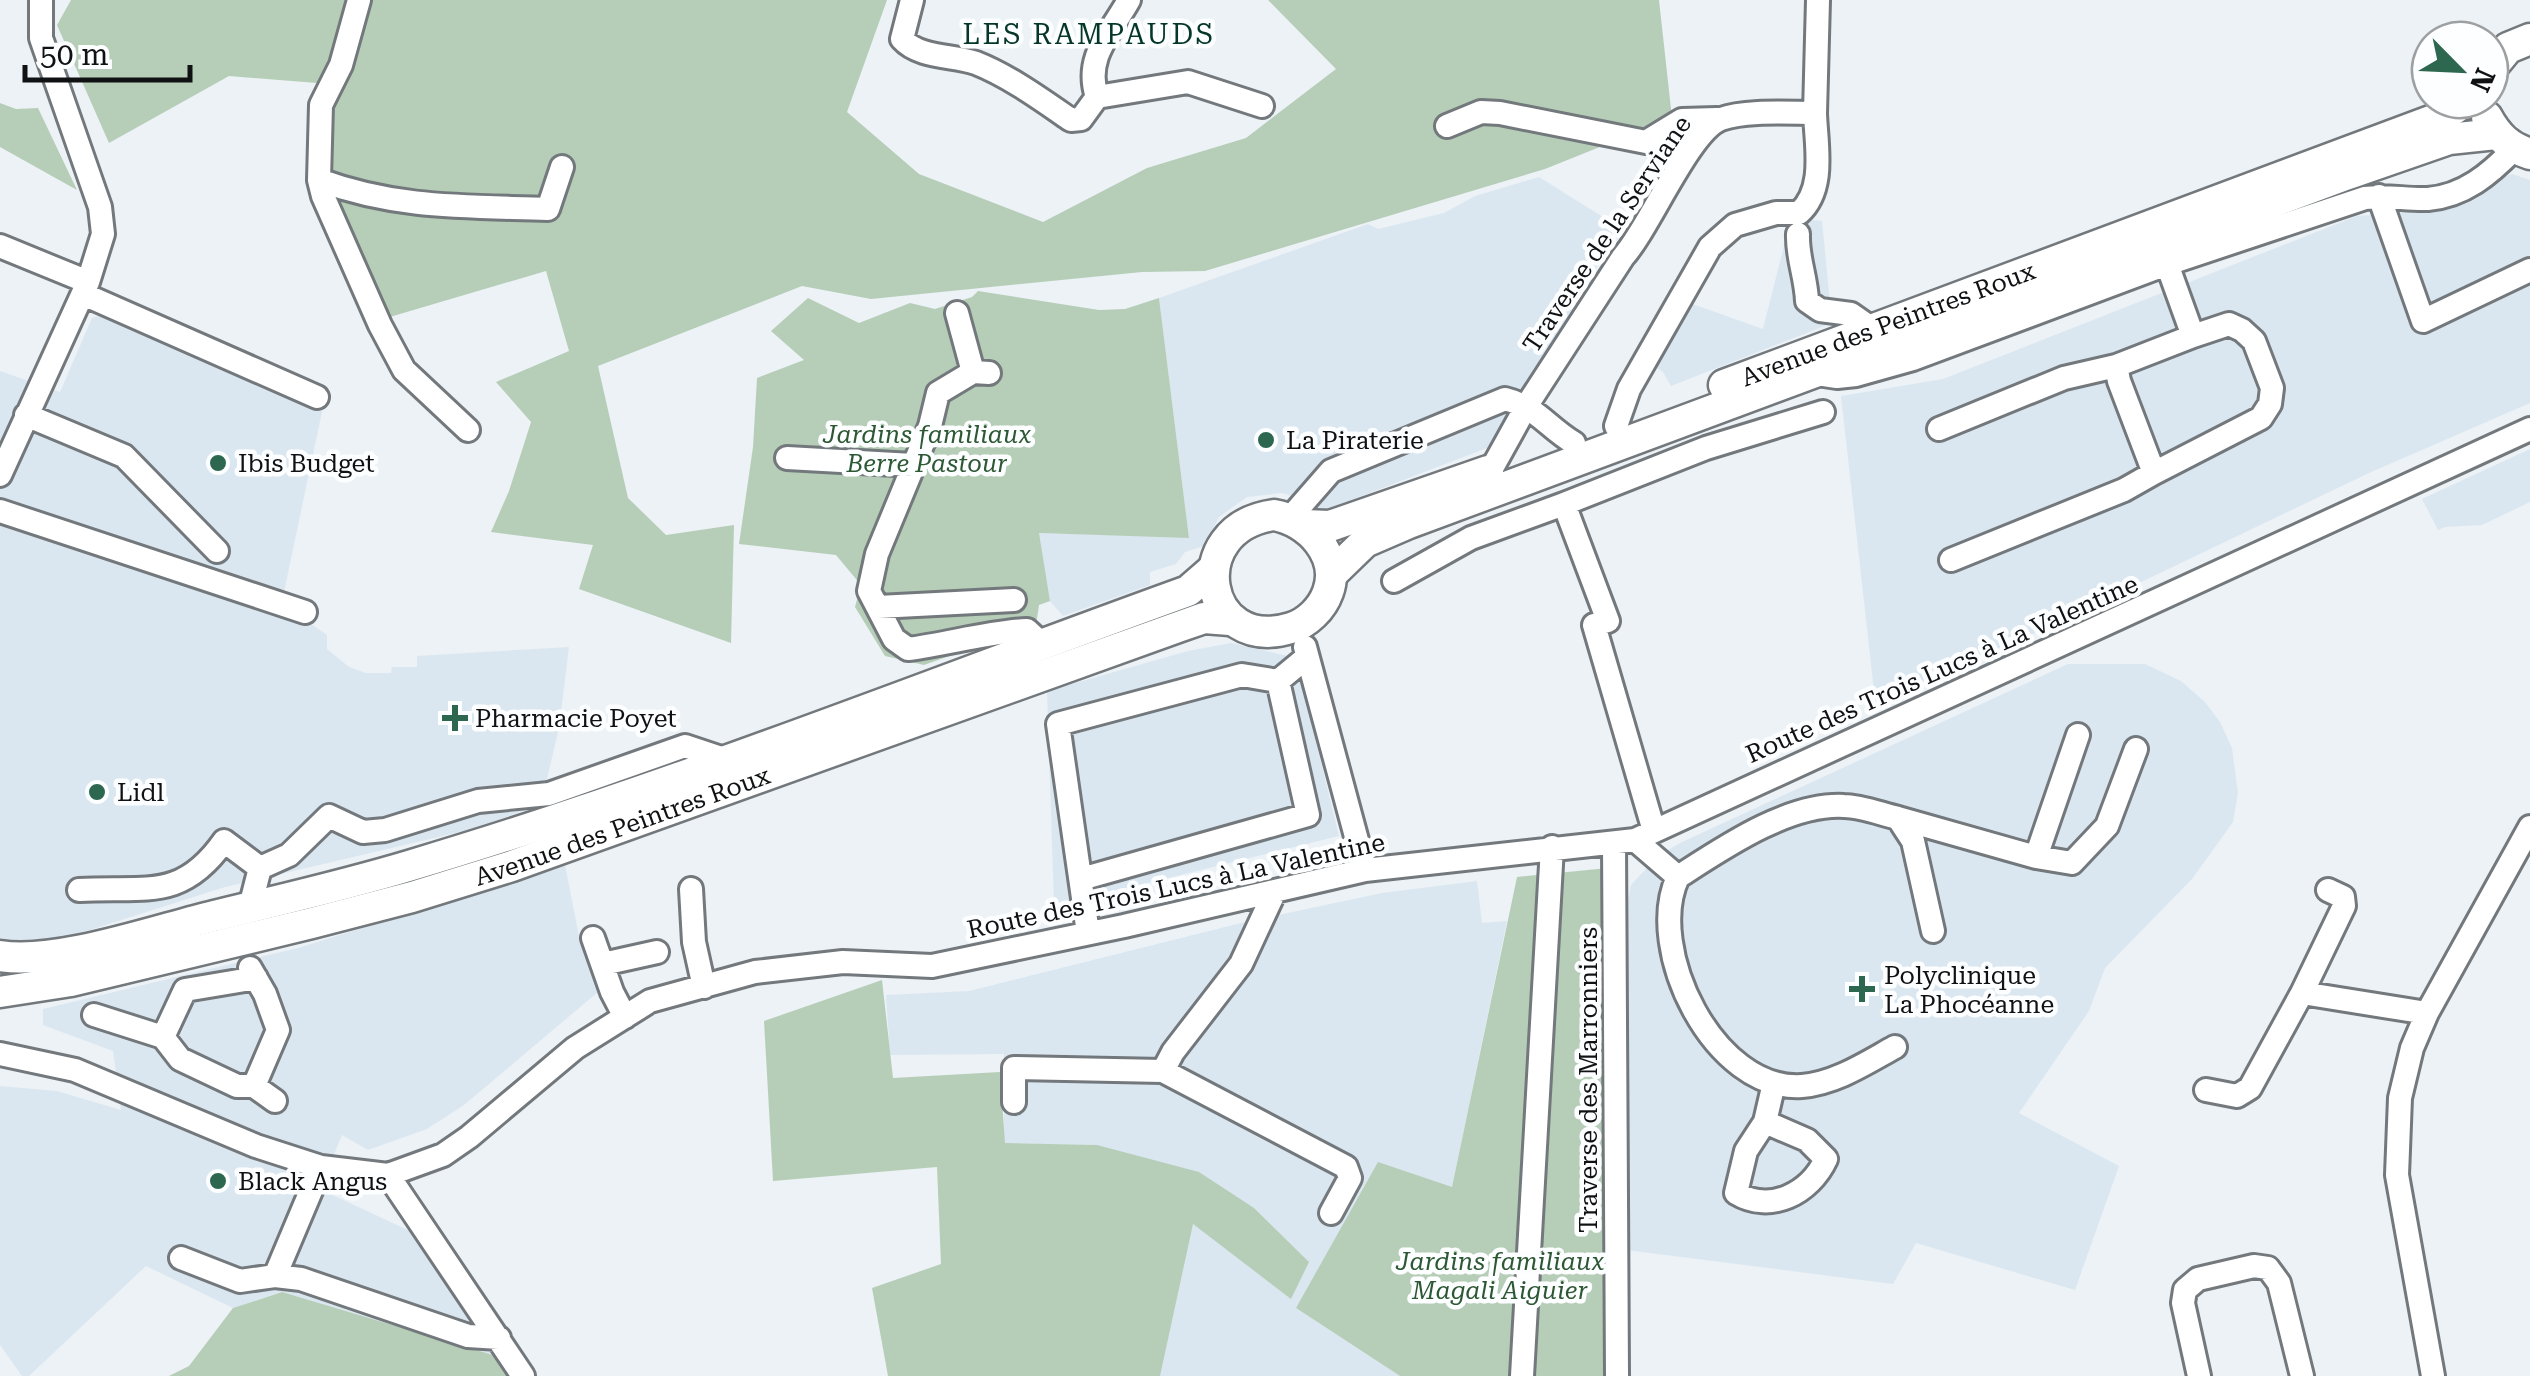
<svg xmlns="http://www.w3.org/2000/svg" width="2530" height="1376" viewBox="0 0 2530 1376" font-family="'Roboto Serif',serif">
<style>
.built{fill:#dbe7f0}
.green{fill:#b6ceb8}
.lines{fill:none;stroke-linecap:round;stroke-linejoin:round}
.minor-casing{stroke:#73787c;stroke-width:28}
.major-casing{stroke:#73787c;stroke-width:35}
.minor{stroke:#fff;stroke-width:22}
.major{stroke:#fff;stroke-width:30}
.poi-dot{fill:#2d6750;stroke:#fdfeff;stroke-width:4}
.labels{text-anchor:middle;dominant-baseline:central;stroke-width:9;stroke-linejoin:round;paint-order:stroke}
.street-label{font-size:25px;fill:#101113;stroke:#fdfeff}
.park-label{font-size:25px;font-style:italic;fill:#2d5834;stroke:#fdfeff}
.poi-label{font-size:25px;fill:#101113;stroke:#fdfeff;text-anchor:start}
.neighbourhood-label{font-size:28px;letter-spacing:2.5px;fill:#043727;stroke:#fdfeff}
</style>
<rect width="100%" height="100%" fill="#ecf2f6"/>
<path class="built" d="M2512,174L2530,180V403L2369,473L1876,709L1841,396L1943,379L2357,216L2449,209L2492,182Z
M1539,177L1619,227L1495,445L1317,513L1305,500L1282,493L1247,497L1219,517L1204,546L1185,552L1176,564L1150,572V585L1063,616L1050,601L1038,533L1189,537L1159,298L1368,224L1378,229L1444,213L1475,196Z
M1791,218L1822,221L1832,323L1671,386L1663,372L1650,364L1684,301L1763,329Z
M112,312L323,407L280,611L307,621L327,635V649L349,667L366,673H391L392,667H417V656L569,647L559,728L541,804L477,828L225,887L68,937L0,941V371L60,392L92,318Z
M2530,449V502L2482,525L2445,527L2438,530L2422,499Z
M1231,643L1288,656L1298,667L1339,836L1054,906L1047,691L1188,651Z
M2068,664H2145L2181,681L2205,702L2220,722L2232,748L2238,793L2233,822L2192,879L2105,968L2089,1011L2019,1113L2119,1166L2075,1290L1916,1243L1893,1284L1626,1250L1627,906L1631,885L1658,856L1680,843Z
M565,865L580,941L602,982L598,992L464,1105L427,1129L368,1150L342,1135L320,1189L429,1240L503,1358L281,1292L233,1308L146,1266L29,1376H22L0,1345V1086L57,1091L121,1110L113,1051L43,1025V1009L298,948Z
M1477,881L1482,923L1507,921L1452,1188L1296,1308L1400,1376H1140L1097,1145L1004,1143V1054L890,1055L886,995L969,991L1241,923L1382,893Z"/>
<path class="green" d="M71,0H887L847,112L919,174L1043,222L1147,168L1246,138L1336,69L1268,0H1659L1672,118L1545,169L1205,271L1142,272L871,299L802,286L598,366L628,498L666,535L734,525L731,643L579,589L593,545L491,532L509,491L531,422L496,382L569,351L546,271L383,319L314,194L317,83L229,76L109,143L57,25Z
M0,103L16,109L38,108L77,190L0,147Z
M978,291L1099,310L1125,309L1159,298L1189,538L1039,533L1050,601L1039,605L1036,625L924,665L885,656L855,607L861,585L836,555L739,544L753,447L757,378L804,360L771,331L808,298L859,323L910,303L935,309L972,297Z
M1608,868L1602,1184L1608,1376H1400L1296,1308L1378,1162L1452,1187L1517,877Z
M882,980L893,1078L1000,1072L1005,1143L1097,1145L1199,1172L1254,1208L1309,1262L1291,1299L1193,1224L1160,1376H888L872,1288L941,1264L937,1167L773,1181L764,1021Z
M282,1292L503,1358L514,1376H169L189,1366L233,1308Z"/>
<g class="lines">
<g class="minor-casing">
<path id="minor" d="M359,0L341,65L321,105L319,180L323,196L380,325L404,370L468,430
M912,0L902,39C919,58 952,55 976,63C1009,76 1042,100 1071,120L1081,119L1097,97C1084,58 1110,34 1129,0
M1097,97L1188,82L1262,106
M1447,126L1481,112L1500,113L1646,142L1682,120L1717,119
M319,180C398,209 466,206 548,209L562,167
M2379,196L2423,321L2530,270
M1798,234C1797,258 1806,276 1807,301L1820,310L1851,314L1871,328
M0,246L88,282
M2167,264L2193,336L2229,324L2242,330L2254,341L2272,388L2270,404L2261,418L2154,473L2119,381L2116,366L2193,336
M83,294L317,397
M957,313L973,372
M989,373L973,372L938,393L930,426L877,554L869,591L894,639L908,649C948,644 987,632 1027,630L1042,644
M1817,374L1837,377L1856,375L1913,359L2167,264L2365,198C2387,195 2407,200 2428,199C2464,196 2490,174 2514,149
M26,415L124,456L217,551
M1616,426L1629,389L1710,247L1735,225L1776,213H1799C1826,189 1816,145 1815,113
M1939,429L2064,378L2116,366
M787,458L913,465
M1491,470L1527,405L1623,257C1650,227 1689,131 1721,119C1745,110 1789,113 1815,113L1818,0
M0,475L88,282L103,234L100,207L41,38V0
M1564,504L1706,448L1823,412
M0,511L305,612
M1290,518L1331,471L1505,399C1537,407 1547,427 1574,443
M1951,560L2124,490L2154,473
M1394,581L1471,538L1564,504L1608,621L1594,625L1654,831
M878,607L1014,600
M1305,647L1365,870
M1898,818L2036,857L2078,735
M1635,840L1678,877C1644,948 1714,1092 1802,1086C1836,1083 1866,1063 1895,1047
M1614,843L1617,1376
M2036,857L2072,863L2107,826L2136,749
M260,868L289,855L329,816L363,832L385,830L478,801L549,794L685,746L727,760
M1678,877C1723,848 1788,803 1844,806C1861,806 1881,814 1898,818L1913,841L1933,931
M1081,879L1308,815L1278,681
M691,889L694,942L704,987
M79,890C145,886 181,902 224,841L260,868L250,907
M1088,933L1058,724L1242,675L1278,681L1307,657
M593,938L612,992L625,1017
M603,964L657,952
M2302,993L2427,1013
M94,1015L163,1037L180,1059L237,1086H254L278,1030L265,994L250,968
M163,1037L185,990L256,978
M0,1054L75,1070L256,1146L321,1167L388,1175L443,1155L469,1137L575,1048L650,1001L755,972L843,962L932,966L1124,926L1365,870L1635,840L2530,429
M1163,1071L1173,1052L1241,964L1275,891
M254,1086L275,1101
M2206,1090L2237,1096L2250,1088L2302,993L2344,906L2343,897L2328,890
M1014,1102V1068L1163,1071L1346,1167L1350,1178L1331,1213
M1765,1122L1746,1151L1736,1193C1771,1214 1810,1193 1826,1159L1807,1140L1765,1122L1774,1083
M388,1175L523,1376
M181,1258L240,1281L275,1276L321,1167
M275,1276L301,1279L468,1336L499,1338
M1522,1376L1552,847
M2199,1376L2183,1303L2185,1290L2198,1279L2254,1266L2268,1268L2279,1283L2302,1376
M2433,1376L2397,1175L2400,1098L2412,1048L2427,1013L2530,827"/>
</g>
<g class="major-casing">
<g id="major">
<path d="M2490,70L2508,48L2530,39"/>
<path d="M2487,117C2498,137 2509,147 2530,154"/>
<path id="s1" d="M1724,385L2444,116L2467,100"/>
<path d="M1274,515C1309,521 1341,556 1328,592C1322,609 1307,623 1291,628C1203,655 1181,528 1274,515Z"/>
<path d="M1303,525L1330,526L1488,471"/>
<path d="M1332,574L1365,542L1409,523L2348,174L2449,139L2496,134"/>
<path d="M0,956C58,965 156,930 214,916C280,900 346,885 412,865C674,787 930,684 1188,591L1211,571"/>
<path id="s2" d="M0,992L71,981L312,923L412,897L512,866L1181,626L1204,618L1230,620"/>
</g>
</g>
<use href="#minor" class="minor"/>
<use href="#major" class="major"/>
</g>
<g class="poi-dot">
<circle cx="1266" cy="440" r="10"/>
<circle cx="218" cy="463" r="10"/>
<path d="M450 703h10v10h10v10h-10v10h-10v-10h-10v-10h10z"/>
<circle cx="97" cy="792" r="10"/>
<path d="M1857 974h10v10h10v10h-10v10h-10v-10h-10v-10h10z"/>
<circle cx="218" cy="1181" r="10"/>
</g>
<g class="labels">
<g class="street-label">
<text transform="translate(1607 234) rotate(-56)">Traverse de la Serviane</text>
<text stroke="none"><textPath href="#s1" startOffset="175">Avenue des Peintres Roux</textPath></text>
<text transform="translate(1942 669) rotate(-24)">Route des Trois Lucs à La Valentine</text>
<text stroke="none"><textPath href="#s2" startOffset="645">Avenue des Peintres Roux</textPath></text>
<text transform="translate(1176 886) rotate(-12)">Route des Trois Lucs à La Valentine</text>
<text transform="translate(1588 1080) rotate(-90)">Traverse des Marronniers</text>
</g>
<g class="park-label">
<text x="927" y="434">Jardins familiaux<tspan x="927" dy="29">Berre Pastour</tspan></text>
<text x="1500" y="1261">Jardins familiaux<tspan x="1500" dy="29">Magali Aiguier</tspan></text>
</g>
<g class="poi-label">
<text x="1286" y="440">La Piraterie</text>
<text x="238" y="463">Ibis Budget</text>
<text x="475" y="718">Pharmacie Poyet</text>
<text x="117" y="792">Lidl</text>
<text x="1884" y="975">Polyclinique<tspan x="1884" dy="29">La Phocéanne</tspan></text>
<text x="238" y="1181">Black Angus</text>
</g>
<g class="neighbourhood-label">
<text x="1089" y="34">LES RAMPAUDS</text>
</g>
</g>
<g transform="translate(2460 70) rotate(114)"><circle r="48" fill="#fdfeff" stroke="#9e9fa1" stroke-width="2.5"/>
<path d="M0-8L18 38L0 25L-18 38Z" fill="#2d6750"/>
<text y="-15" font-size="28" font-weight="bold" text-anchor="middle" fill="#101113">N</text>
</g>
<path d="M25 65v15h165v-15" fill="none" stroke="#101113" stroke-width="5"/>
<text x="40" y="65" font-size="30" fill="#101113" stroke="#fdfeff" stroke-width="8" paint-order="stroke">50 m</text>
</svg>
